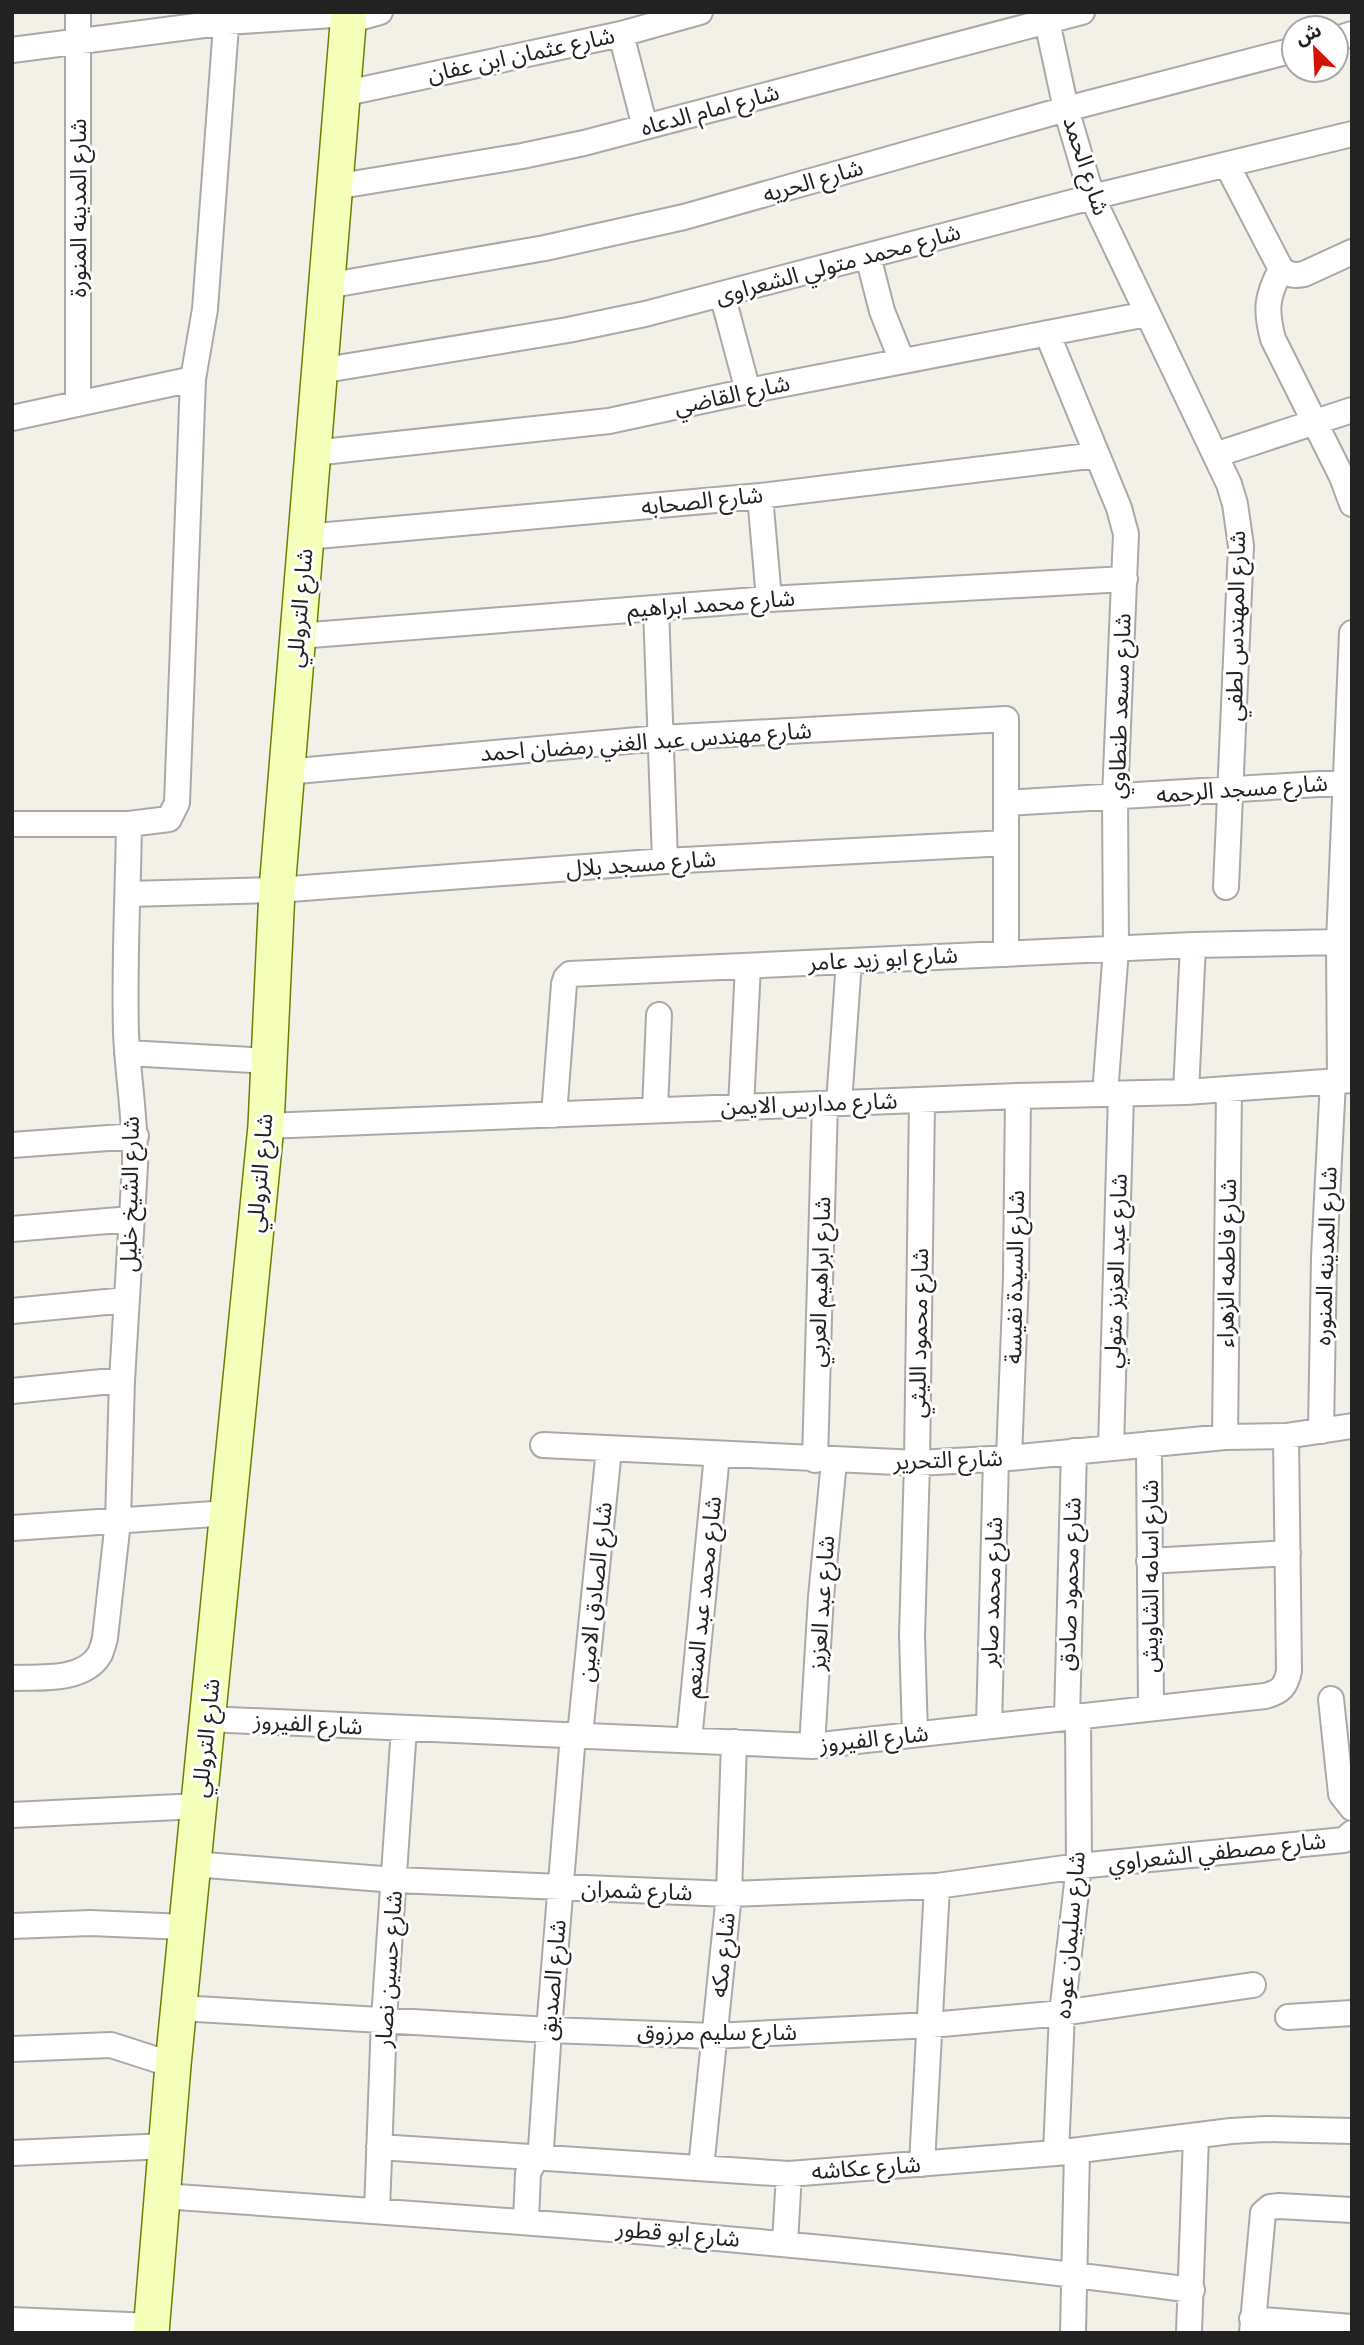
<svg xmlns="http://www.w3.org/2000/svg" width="1364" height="2345" viewBox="0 0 1364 2345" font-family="Karla,'Noto Sans Arabic',sans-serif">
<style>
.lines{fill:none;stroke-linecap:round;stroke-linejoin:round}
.street-casing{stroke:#a9a9a9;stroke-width:28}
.secondary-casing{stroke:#678100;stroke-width:38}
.street{stroke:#fff;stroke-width:24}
.secondary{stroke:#f5ffb9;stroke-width:35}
.labels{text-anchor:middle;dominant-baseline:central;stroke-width:6;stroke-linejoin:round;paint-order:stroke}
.street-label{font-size:23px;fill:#222;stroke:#fff}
</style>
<rect width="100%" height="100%" fill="#f3f0e8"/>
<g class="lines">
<g class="street-casing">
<path id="street" d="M1045,12L1066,109L1092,197L1229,484L1235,504L1241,546L1226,887
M348,21L380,12
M621,34L645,127
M1336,39L1352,34
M12,50L227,22L349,14
M342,94L621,34L700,12
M1227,165L1281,269C1289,275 1294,276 1304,274L1352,252
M334,187L522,156L584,143L1082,12
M868,256L882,311L902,361
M1281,269C1267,296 1265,309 1273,339L1342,477L1352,504
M326,286L545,248L684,217L1066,109L1294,50
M722,294L748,391
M1047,333L1119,508L1126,534L1115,797L1116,949L1105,1094
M319,371L568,330L645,314L1092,197L1352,134
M78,403V12
M12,418L193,379
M313,453L609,421L748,391L1147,314
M1215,455L1352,410
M760,496L769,599
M306,537L760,496L1097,455
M656,608L665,861
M298,636L769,599L1125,579
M286,772L660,738L1006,719V954
M1006,803L1352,782
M12,824H129L169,819L177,803L193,379L205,309L227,12
M128,894L277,890L665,861L1006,843
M127,1053L268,1061
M1340,1081L1339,942L1352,633
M1186,1092L1193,945
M839,1103L849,961
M741,1107L748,966
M655,1110L659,1015
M554,1115L564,984L566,978L570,974L1193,945L1339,942
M266,1126L1018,1096L1186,1092L1352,1080
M12,1145L136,1136
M12,1229L131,1219
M12,1311L127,1300
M12,1391L122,1380
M1321,1431L1324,1257L1333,1081
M1225,1437L1229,1089
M1149,1444L1151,1708
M543,1445L917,1463L1009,1458L1225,1437L1286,1436L1352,1426
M1111,1448L1121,1094
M1009,1458L1016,1277L1018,1096
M815,1460L825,1104
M12,1528L228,1513
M1149,1561L1288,1553
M12,1678C39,1677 84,1682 100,1654C102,1649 104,1643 105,1638L118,1521L122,1380L135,1166C136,1122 128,1078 126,1033C124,964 128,894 129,824
M1331,1699L1341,1794L1352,1808
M1067,1717L1074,1451
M207,1719L812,1746L1265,1696C1281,1692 1286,1686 1289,1671L1286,1436
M989,1726L996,1459
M915,1734L912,1636L917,1463L922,1100
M580,1735L609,1449
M689,1740L717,1455
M812,1746L821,1597L834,1461
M12,1815L199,1806
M193,1864L395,1880L729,1894L937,1886L1079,1866L1344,1840L1352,1833
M12,1926L90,1923L187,1927
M179,2008L549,2030L714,2036L931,2025L1062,2013L1253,1985
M1288,2017L1352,2013
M12,2049L111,2045L173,2065
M379,2147L789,2174L1056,2153L1231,2131L1266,2129L1352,2131
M12,2153L167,2146
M1056,2153L1062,2013L1079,1866L1078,1716
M922,2164L937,1886
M701,2168L729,1894L734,1742
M163,2196C506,2220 850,2244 1192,2290
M377,2211L384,2019L404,1728
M526,2221L528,2173L541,2148L549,2030L573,1735
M785,2243L789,2174
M1252,2319L1352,2327
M12,2320L152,2326
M1073,2333L1077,2151
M1189,2333L1196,2137
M1252,2333L1263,2213L1270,2207L1279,2206L1352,2210"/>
</g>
<g class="secondary-casing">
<path id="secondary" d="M151,2333L173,2065L266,1126L277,890L349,12"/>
</g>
<use href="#street" class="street"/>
<use href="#secondary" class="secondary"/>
</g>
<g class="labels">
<g class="street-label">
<text transform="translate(521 55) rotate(-12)">شارع عثمان ابن عفان</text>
<text transform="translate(710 110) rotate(-15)">شارع امام الدعاه</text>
<text transform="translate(1086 166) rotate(72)">شارع الحمد</text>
<text transform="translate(813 181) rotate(-16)">شارع الحريه</text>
<text transform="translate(78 208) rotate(-90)">شارع المدينه المنورة</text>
<text transform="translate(838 264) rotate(-15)">شارع محمد متولي الشعراوى</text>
<text transform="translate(732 395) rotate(-12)">شارع القاضي</text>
<text transform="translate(702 501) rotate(-6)">شارع الصحابه</text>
<text transform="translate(711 604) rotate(-4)">شارع محمد ابراهيم</text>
<text transform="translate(300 608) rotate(-85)">شارع التروللي</text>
<text transform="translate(1236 626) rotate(-89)">شارع المهندس لطفي</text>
<text transform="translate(1120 706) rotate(-88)">شارع مسعد طنطاوي</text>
<text transform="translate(646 742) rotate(-4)">شارع مهندس عبد الغني رمضان احمد</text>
<text transform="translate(1242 789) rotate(-4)">شارع مسجد الرحمه</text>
<text transform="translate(641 864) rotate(-4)">شارع مسجد بلال</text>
<text transform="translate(883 959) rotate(-3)">شارع ابو زيد عامر</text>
<text transform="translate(809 1104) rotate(-2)">شارع مدارس الايمن</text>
<text transform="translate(260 1173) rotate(-85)">شارع التروللي</text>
<text transform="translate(130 1194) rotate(-89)">شارع الشيخ خليل</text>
<text transform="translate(1326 1256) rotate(-88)">شارع المدينه المنوره</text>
<text transform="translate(1227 1263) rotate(-89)">شارع فاطمه الزهراء</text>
<text transform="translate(1116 1271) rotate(-88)">شارع عبد العزيز متولي</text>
<text transform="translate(1015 1277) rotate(-89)">شارع السيدة نفيسة</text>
<text transform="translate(820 1282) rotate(-88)">شارع ابراهيم العربي</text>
<text transform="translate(919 1333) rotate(-89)">شارع محمود الليثي</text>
<text transform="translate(948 1460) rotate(-2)">شارع التحرير</text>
<text transform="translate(1150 1576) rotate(-90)">شارع اسامه الشاويش</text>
<text transform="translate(1070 1584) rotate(-88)">شارع محمود صادق</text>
<text transform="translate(595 1592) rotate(-84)">شارع الصادق الامين</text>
<text transform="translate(992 1592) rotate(-88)">شارع محمد صابر</text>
<text transform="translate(703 1597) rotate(-84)">شارع محمد عبد المنعم</text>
<text transform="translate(822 1603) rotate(-86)">شارع عبد العزيز</text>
<text transform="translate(308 1724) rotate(3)">شارع الفيروز</text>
<text transform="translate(206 1738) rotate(-84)">شارع التروللي</text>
<text transform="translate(874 1739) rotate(-6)">شارع الفيروز</text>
<text transform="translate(1217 1852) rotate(-6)">شارع مصطفي الشعراوي</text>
<text transform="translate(637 1891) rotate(2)">شارع شمران</text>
<text transform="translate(1070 1935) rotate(-85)">شارع سليمان عوده</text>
<text transform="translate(723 1955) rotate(-84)">شارع مكه</text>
<text transform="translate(389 1969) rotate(-86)">شارع حسين نصار</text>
<text transform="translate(553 1980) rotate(-85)">شارع الصديق</text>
<text x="717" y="2032">شارع سليم مرزوق</text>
<text transform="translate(866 2168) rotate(-4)">شارع عكاشه</text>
<text transform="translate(678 2234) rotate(5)">شارع ابو قطور</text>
</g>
</g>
<rect width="1364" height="2345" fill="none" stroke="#222222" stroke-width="28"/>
<g transform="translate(1315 49) rotate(336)"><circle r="33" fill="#ffffff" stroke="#a7a7a7" stroke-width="2"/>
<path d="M0-5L12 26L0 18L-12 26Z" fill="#d31400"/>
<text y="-10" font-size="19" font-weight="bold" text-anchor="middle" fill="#222222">ش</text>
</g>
</svg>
